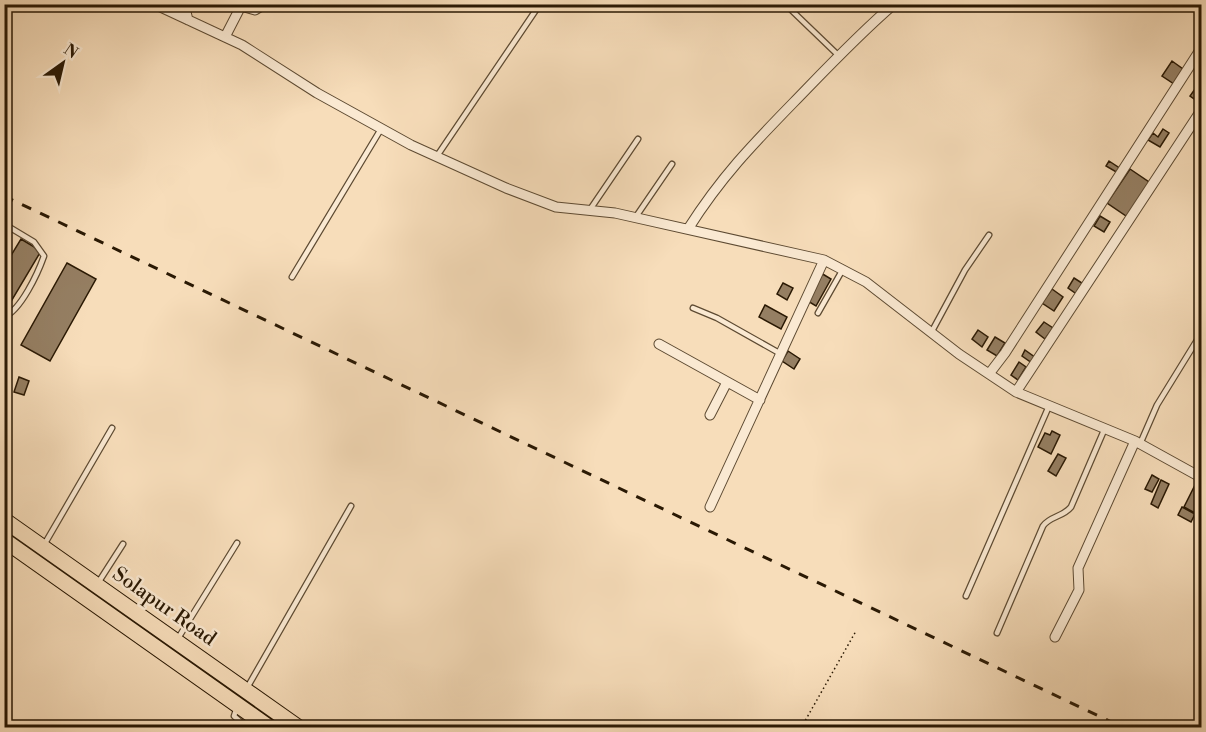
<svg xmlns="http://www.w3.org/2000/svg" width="1206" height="732" viewBox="0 0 1206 732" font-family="'Libre Bodoni',serif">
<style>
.building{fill:#957f63;stroke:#2a1904;stroke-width:1.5}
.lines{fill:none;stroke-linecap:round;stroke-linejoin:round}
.service-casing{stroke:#5d4a32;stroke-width:7}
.minor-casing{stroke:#5d4a32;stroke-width:11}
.trunk-casing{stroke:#2a1904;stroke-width:17}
.path{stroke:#2a1904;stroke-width:1.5;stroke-dasharray:1.5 3;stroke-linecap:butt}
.service{stroke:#fae9d2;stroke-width:4.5}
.minor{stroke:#fae9d2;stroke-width:9}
.trunk{stroke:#f7ddba;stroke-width:15}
.rail{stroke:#2a1904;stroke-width:3;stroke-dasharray:10 10;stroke-linecap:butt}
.labels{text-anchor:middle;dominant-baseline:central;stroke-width:5;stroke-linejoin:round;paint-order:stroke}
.street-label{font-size:20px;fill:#2a1904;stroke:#fae9d2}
</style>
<rect width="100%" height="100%" fill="#f7ddba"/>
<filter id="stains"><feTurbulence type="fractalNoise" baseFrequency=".00333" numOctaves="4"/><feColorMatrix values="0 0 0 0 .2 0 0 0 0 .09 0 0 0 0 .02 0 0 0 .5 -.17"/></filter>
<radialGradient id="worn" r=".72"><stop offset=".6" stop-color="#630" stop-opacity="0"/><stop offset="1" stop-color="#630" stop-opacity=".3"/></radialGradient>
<path class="building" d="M1172,61L1183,69L1174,84L1162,76Z
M1202,79V101L1200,103L1190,96Z
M1163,129L1169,133L1160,147L1148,140L1153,133L1158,137Z
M1109,161L1121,169L1118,173L1106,166Z
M1130,169L1152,184L1129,218L1107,203Z
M1100,216L1110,222L1104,232L1094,226Z
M21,239L41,251L6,310L4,267Z
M67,263L96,279L50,361L21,345Z
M821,273L831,279L816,306L806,300Z
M1074,278L1085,285L1078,295L1068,288Z
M783,283L793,288L787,300L777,294Z
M1052,289L1063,297L1054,311L1042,303Z
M765,305L787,317L781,329L759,317Z
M1044,322L1053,328L1045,339L1036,332Z
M978,330L988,337L982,347L972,339Z
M995,337L1005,343L997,356L987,350Z
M1025,350L1036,358L1032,363L1022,356Z
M788,351L800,359L794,369L782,361Z
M1019,362L1026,367L1018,380L1011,375Z
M19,377L29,381L24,395L14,392Z
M1052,431L1060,435L1051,454L1038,447L1045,433L1050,435Z
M1058,454L1066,458L1056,476L1048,471Z
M1152,475L1159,479L1152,492L1145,489Z
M1161,480L1169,484L1158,508L1151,504Z
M1196,483L1202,486V500L1195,513L1184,507Z
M1182,507L1195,514L1191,522L1178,515Z"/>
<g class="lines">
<g class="service-casing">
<path id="service" d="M785,4L838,55
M437,156L540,4
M589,211L638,139
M635,218L672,164
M4,224L34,242L44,256C38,273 21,310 4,317
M292,277L381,129
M693,308L717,318L781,354
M818,313L843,269
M931,333L965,270L989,235
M1140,444L1157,405L1202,332
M44,545L112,428
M98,583L123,544
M966,596L1049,406
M997,633L1043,526C1050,516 1063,517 1071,507L1105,428
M177,640L237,543
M247,688L351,506
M237,707L234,716L247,728"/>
</g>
<g class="minor-casing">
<path id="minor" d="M154,4L242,45L317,93L411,145L506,188L556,207L615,213L824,260L866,282L959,354L1016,392L1135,441L1202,478
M184,4L188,20
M225,37L241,6L255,10L265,4
M688,229C721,177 752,145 794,102C827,68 858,35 894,4
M659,344L760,400
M989,374L1005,353L1202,47
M1016,392L1202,109
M710,415L727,382
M710,507L824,260
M1055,637L1079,590L1078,568L1135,441"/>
</g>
<g class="trunk-casing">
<path id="trunk" d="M4,520L299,728
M4,540L270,728"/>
</g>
<path class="path" d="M801,728L856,631"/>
<use href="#service" class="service"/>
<use href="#minor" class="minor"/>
<use href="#trunk" class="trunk"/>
<path class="rail" d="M4,196L1124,728"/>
</g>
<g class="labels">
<g class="street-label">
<text transform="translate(164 607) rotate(35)">Solapur Road</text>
</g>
</g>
<rect width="1206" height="732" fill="none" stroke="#f7ddba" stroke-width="24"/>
<rect x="6" y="6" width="1194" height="720" fill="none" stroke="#2a1904" stroke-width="3"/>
<rect x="12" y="12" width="1182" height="708" fill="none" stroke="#2a1904" stroke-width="1.5"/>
<g transform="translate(63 63) rotate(34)" stroke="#fae9d2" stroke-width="4.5" paint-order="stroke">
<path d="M0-4.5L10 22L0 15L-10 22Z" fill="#2a1904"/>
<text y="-9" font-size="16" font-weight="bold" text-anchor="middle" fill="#2a1904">N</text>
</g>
<rect width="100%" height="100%" filter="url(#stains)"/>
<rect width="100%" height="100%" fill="url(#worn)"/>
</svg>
